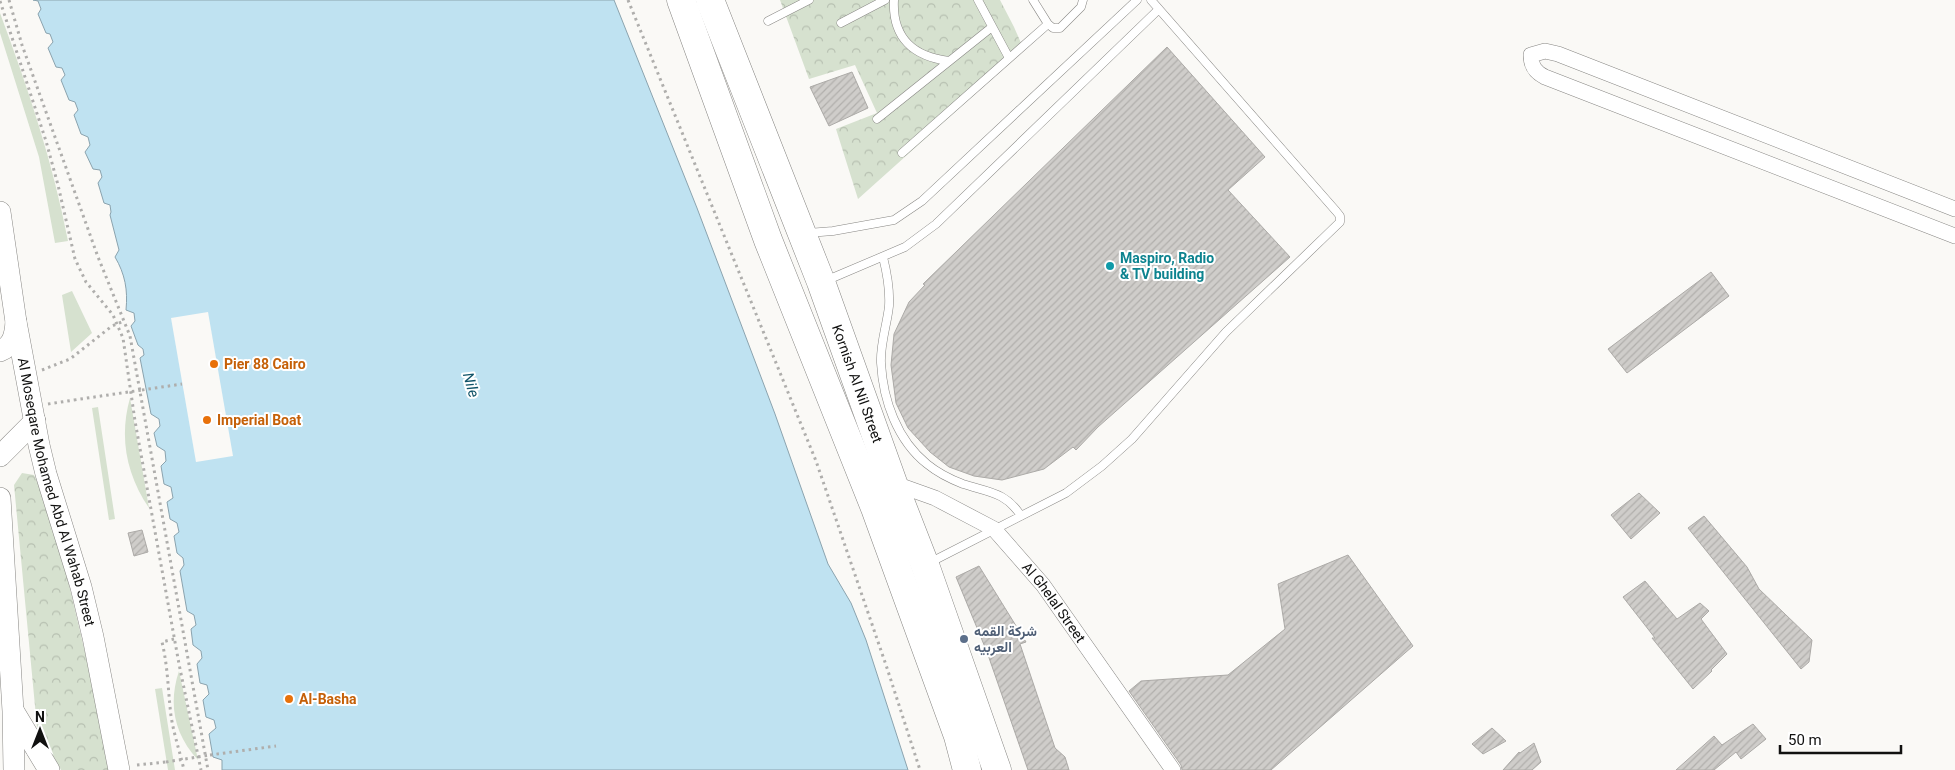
<svg xmlns="http://www.w3.org/2000/svg" width="1955" height="770" viewBox="0 0 1955 770" font-family="Roboto,Vazirmatn,sans-serif">
<style>
.green{fill:#d6e1cf}
.forest{fill:url(#forest-crowns)}
.water{fill:#bfe2f1;stroke:#8ba3ae}
.pier{fill:#faf9f6}
.building{fill:url(#building-hatch);stroke:#acaaa7}
.lines{fill:none;stroke-linecap:round;stroke-linejoin:round}
.lane-casing{stroke:#878683;stroke-width:9}
.street-casing{stroke:#878683;stroke-width:16}
.secondary-casing{stroke:#878683;stroke-width:22}
.highway-casing{stroke:#878683;stroke-width:29}
.path{stroke:#afaeac;stroke-width:3;stroke-dasharray:2.5 4;stroke-linecap:butt}
.lane{stroke:#fff;stroke-width:8}
.street{stroke:#fff;stroke-width:15}
.secondary{stroke:#fff;stroke-width:21}
.highway{stroke:#fff;stroke-width:28}
.path-bridge{stroke:#afaeac;stroke-width:3;stroke-dasharray:2.5 4;stroke-linecap:butt}
.culture-dot{fill:#0f9aa8;stroke:#fff;stroke-width:2}
.food-dot{fill:#e8710a;stroke:#fff;stroke-width:2}
.service-dot{fill:#5c6f8a;stroke:#fff;stroke-width:2}
.labels{text-anchor:middle;dominant-baseline:central;stroke-width:4;stroke-linejoin:round;paint-order:stroke}
.culture-label{font-size:14px;font-weight:bold;fill:#0d838f;stroke:#fff;text-anchor:start}
.food-label{font-size:14px;font-weight:bold;fill:#c56008;stroke:#fff;text-anchor:start}
.street-label{font-size:14px;fill:#111110;stroke:#fff}
.service-label{font-size:14px;font-weight:bold;fill:#4e5e75;stroke:#fff;text-anchor:start}
.water-label{font-size:15px;font-style:italic;fill:#105368;stroke:#fff}
</style>
<defs>
<pattern id="forest-crowns" width="20" height="18" patternUnits="userSpaceOnUse" patternTransform="scale(1.25)"><rect width="20" height="18" fill="#d6e1cf"/><path d="M2 6a3 3 0 1 1 6 0M12 15a3 3 0 1 1 6 0" fill="none" stroke="#b7c0b1"/></pattern>
<pattern id="building-hatch" width="6" height="6" patternUnits="userSpaceOnUse" patternTransform="scale(1.25)"><rect width="6" height="6" fill="#cfcdca"/><path d="M-1 1l2-2M0 6l6-6M5 7l2-2" fill="none" stroke="#b1afac"/></pattern>
</defs>
<rect width="100%" height="100%" fill="#faf9f6"/>
<path class="green" d="M0,13C28,88 53,163 68,241L55,243L39,157L0,33Z
M72,291L92,333L71,352L62,295Z
M130,398L149,508C126,474 119,437 130,398Z
M98,407L115,519L109,520L92,408Z
M179,671L198,760C174,734 168,704 179,671Z
M162,688L175,770H168L155,689Z"/>
<path class="forest" d="M780,0H1000L1014,27L1024,50L858,199L836,129L877,113L855,65L809,79Z
M22,473L34,475L53,517L106,741L111,770H61L37,727L14,485Z"/>
<path class="water" d="M33,0H614L697,208L775,414L828,564L851,603L866,640L908,770H222V760L213,757L209,734L216,728L214,720L206,717L203,700L209,694L207,685L200,683L197,664L202,658L201,651L193,645L191,629L196,625L194,615L187,611L180,571L184,565L183,558L177,553L174,536L179,532L177,523L170,519L167,502L173,498L171,487L164,484L161,466L166,461L165,451L157,446L154,433L160,426L159,419L151,414L140,358L144,355L143,349L138,345L131,326L135,321L134,313L126,310C128,290 125,274 115,257L119,250L110,215L111,212L110,205L104,203L98,183L102,177L100,170L93,169L85,152L90,145L88,137L81,134L74,115L78,110L75,102L69,100L61,80L65,75L62,68L56,67L48,48L53,42L50,34L46,33L38,14L41,9L38,1Z"/>
<path class="pier" d="M208,312L233,456L196,462L171,318Z"/>
<path class="building" d="M1167,47L1265,157L1228,190L1290,257L1098,427L1076,450L1073,447L1044,469L1002,480L974,476L949,467L930,452L908,428L896,403L891,365L894,334L909,302L925,285L923,284Z
M852,72L868,108L829,126L810,87Z
M1711,272L1729,296L1627,373L1608,349Z
M1639,493L1660,513L1631,539L1611,515Z
M1704,516L1747,567L1759,589L1812,640L1809,662L1801,669L1688,528Z
M142,530L148,552L134,556L128,533Z
M1348,555L1413,646L1271,770H1182L1181,765L1129,691L1141,681L1228,675L1285,629L1278,584Z
M979,566L1026,642L1020,644L1055,748L1065,757L1069,770H1028L987,652L956,577Z
M1645,581L1677,619L1700,603L1709,611L1701,619L1727,654L1711,670L1712,671L1693,689L1652,638H1655L1623,597Z
M1753,724L1766,739L1741,759L1736,752L1714,770H1676L1714,736L1722,745Z
M1492,728L1506,741L1483,754L1472,744Z
M1534,743L1541,762L1532,770H1503L1519,752L1520,753Z"/>
<g class="lines">
<g class="lane-casing">
<path id="lane" d="M894,0C892,38 914,57 949,61
M978,0L1009,58
M1033,0L1048,24L1053,28H1060L1081,7L1083,0
M768,21L809,0
M841,23L885,0
M877,119L992,27
M902,153L1048,24
M808,233L833,231L894,220L922,201L1137,0
M883,257C887,273 890,289 889,306C887,325 880,344 881,363C883,400 897,440 927,464C938,473 950,479 963,484C988,492 1006,492 1021,516
M825,281L905,247L936,224L1159,9
M929,563L1066,493L1102,466L1132,439L1226,332L1340,222V216L1336,211L1151,0"/>
</g>
<g class="street-casing">
<g id="street">
<path d="M1955,209L1558,54L1545,51L1531,55C1531,66 1535,72 1545,77L1955,236"/>
<path id="s1" d="M893,483L935,498L994,529L1043,585L1173,770"/>
</g>
</g>
<g class="secondary-casing">
<g id="secondary">
<path id="s2" d="M0,212L16,322L39,445L46,474L81,587L93,637L119,770"/>
<path d="M0,351C13,346 15,335 16,322"/>
<path d="M0,456L35,421"/>
<path d="M0,498L13,711L14,770"/>
<path d="M14,712L49,770"/>
</g>
</g>
<g class="highway-casing">
<g id="highway">
<path d="M681,0L768,240L875,508L958,736L967,770"/>
<path id="s3" d="M710,0L821,282L893,483L925,565L997,770"/>
</g>
</g>
<path class="path" d="M9,0L22,45L98,257L130,336L208,770
M628,0L816,461L887,668L920,770
M0,1L46,141L58,185L75,259L86,282L113,315L123,338L135,421L179,664L201,770
M42,370L70,359L112,326L124,321
M142,390L182,384
M48,404L74,400
M174,639L162,642C168,667 168,691 171,716C174,735 180,752 184,770
M210,755L276,746
M137,765L166,762"/>
<use href="#lane" class="lane"/>
<use href="#street" class="street"/>
<use href="#secondary" class="secondary"/>
<use href="#highway" class="highway"/>
<path class="path-bridge" d="M74,400L142,390
M166,762L210,755"/>
</g>
<circle class="culture-dot" cx="1110" cy="266" r="5"/>
<g class="food-dot">
<circle cx="214" cy="364" r="5"/>
<circle cx="207" cy="420" r="5"/>
<circle cx="289" cy="699" r="5"/>
</g>
<circle class="service-dot" cx="964" cy="639" r="5"/>
<g class="labels">
<g class="culture-label">
<text x="1120" y="258">Maspiro, Radio<tspan x="1120" dy="16">&amp; TV building</tspan></text>
</g>
<g class="food-label">
<text x="224" y="364">Pier 88 Cairo</text>
<text x="217" y="420">Imperial Boat</text>
<text x="299" y="699">Al-Basha</text>
</g>
<g class="street-label">
<text stroke="none"><textPath href="#s3" startOffset="411">Kornish Al Nil Street</textPath></text>
<text stroke="none"><textPath href="#s2" startOffset="286">Al Moseqare Mohamed Abd Al Wahab Street</textPath></text>
<text stroke="none"><textPath href="#s1" startOffset="206">Al Ghelal Street</textPath></text>
</g>
<g class="service-label">
<text x="974" y="631">شركة القمه<tspan x="974" dy="16">العربيه</tspan></text>
</g>
<g class="water-label">
<text transform="translate(471 385) rotate(74)">Nile</text>
</g>
</g>
<g transform="translate(40 730)" stroke="#ffffff" stroke-width="4" paint-order="stroke">
<path d="M0-4L9 19L0 12L-9 19Z" fill="#111110"/>
<text y="-8" font-size="14" font-weight="bold" text-anchor="middle" fill="#111110">N</text>
</g>
<path d="M1780 745v8h121v-8" fill="none" stroke="#111110" stroke-width="2.5"/>
<text x="1788" y="745" font-size="15" fill="#111110" stroke="#ffffff" stroke-width="4" paint-order="stroke">50 m</text>
</svg>
